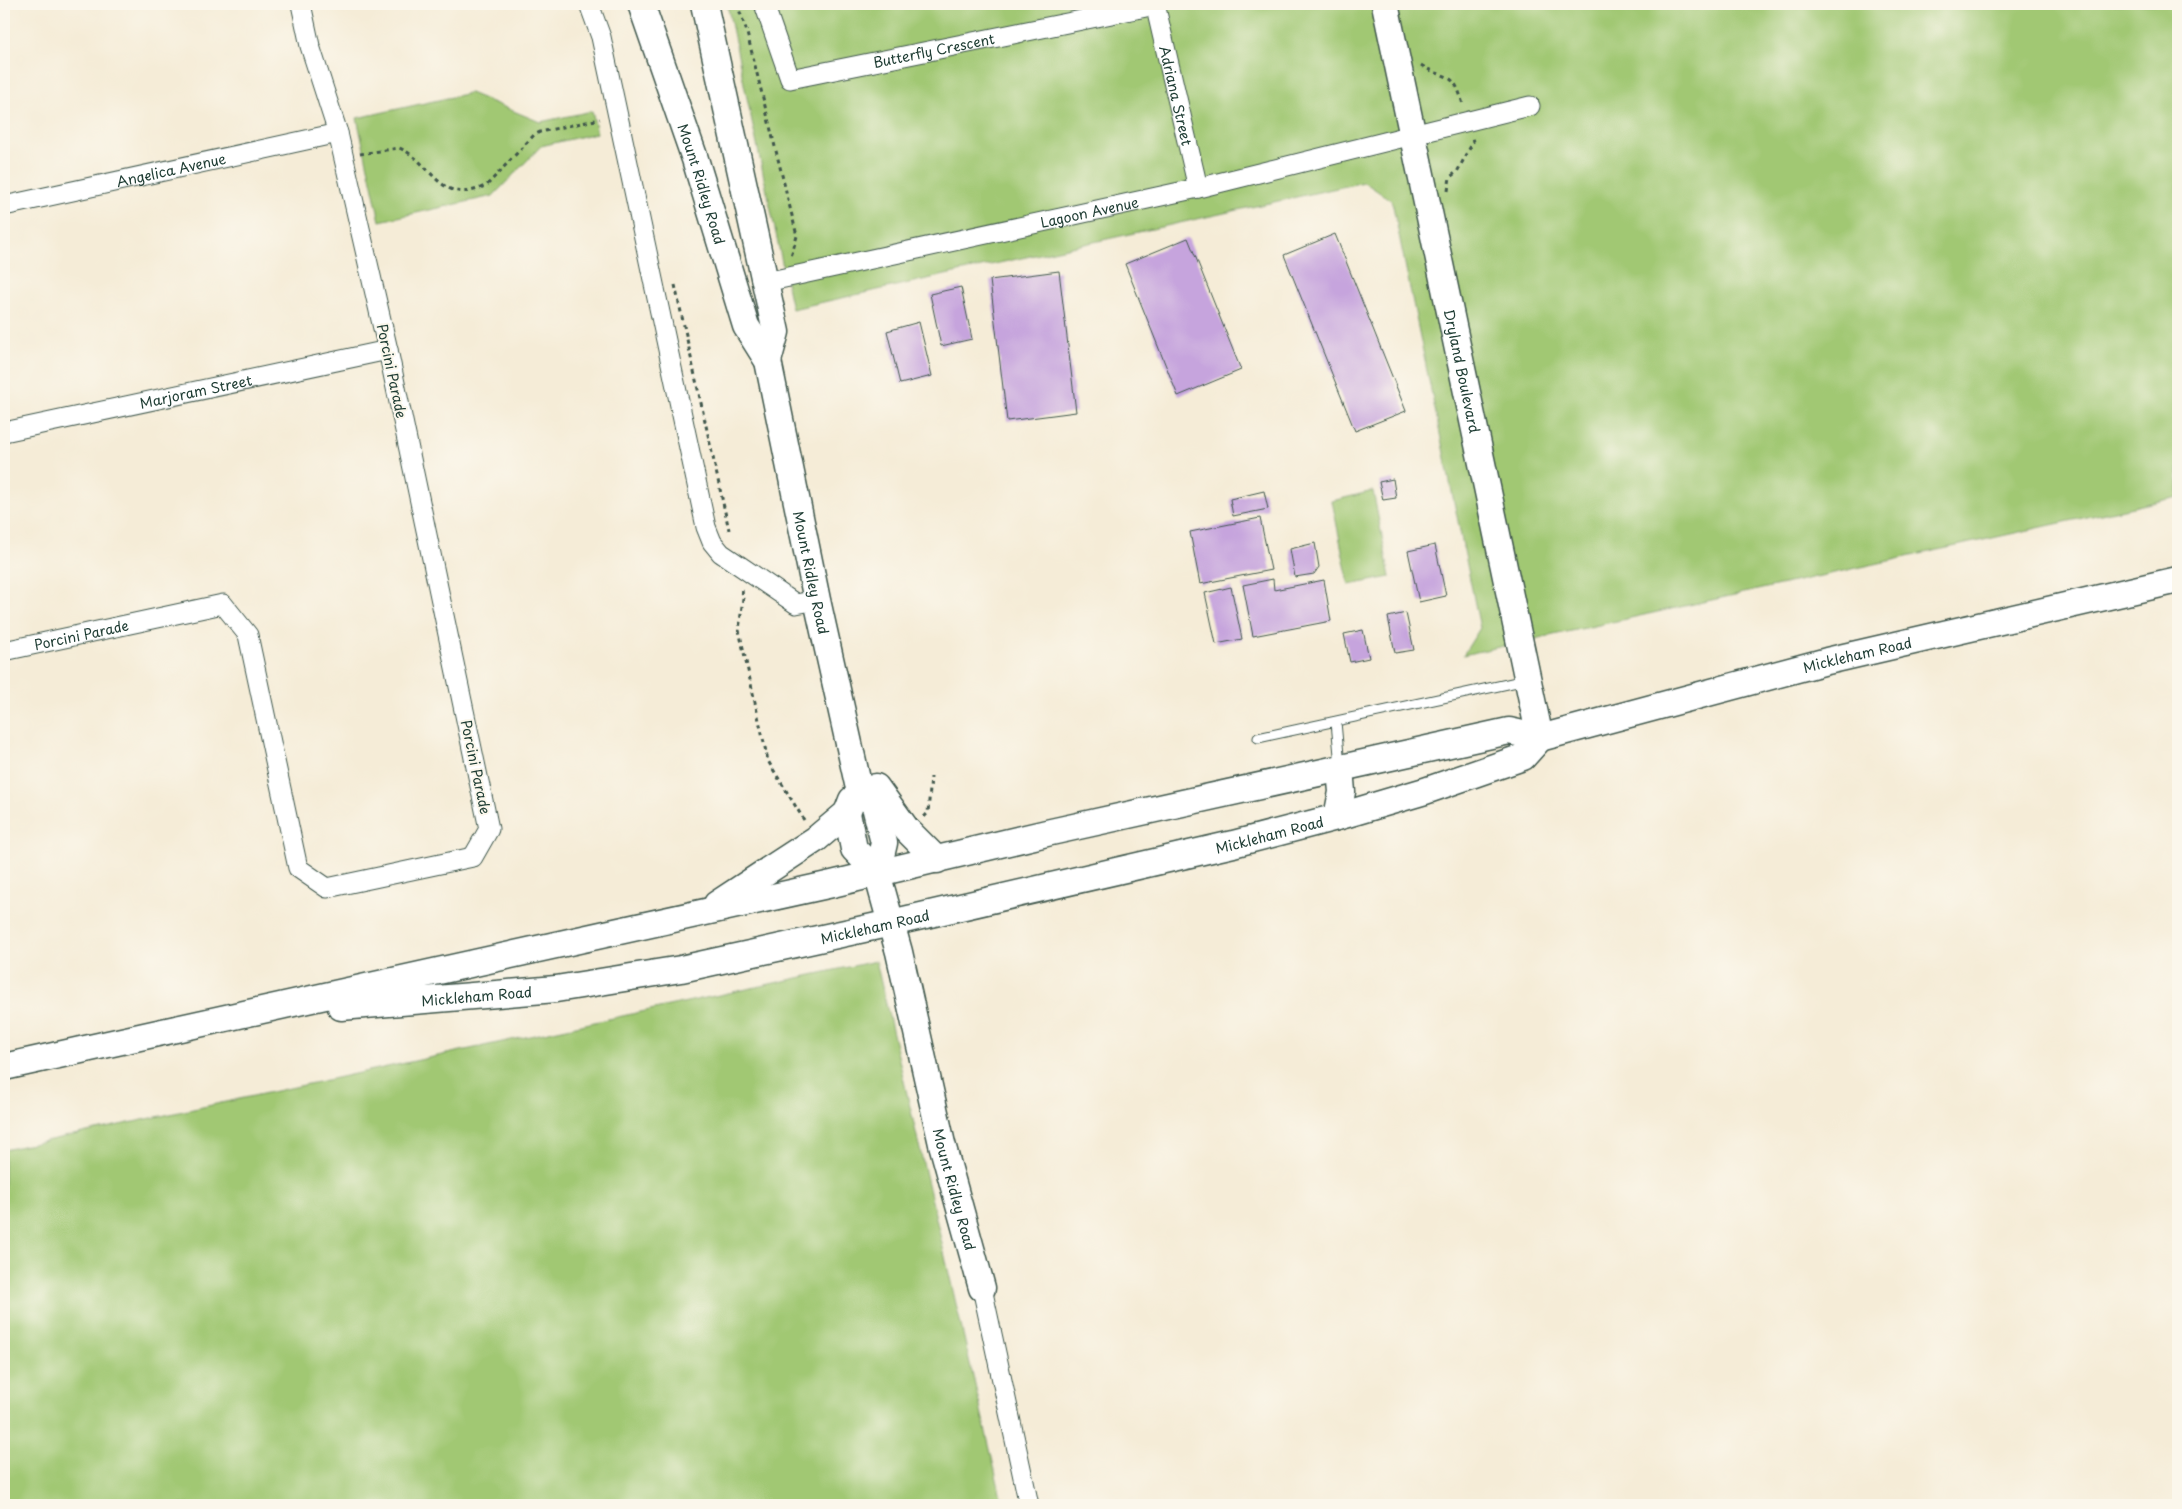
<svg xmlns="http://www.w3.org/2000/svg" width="2182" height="1509" viewBox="0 0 2182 1509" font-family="'Playpen Sans',sans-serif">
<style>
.green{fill:#a1c873;stroke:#608254}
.building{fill:#c6a4dd}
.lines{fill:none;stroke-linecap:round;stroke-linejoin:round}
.lane-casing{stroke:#3f574c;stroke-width:11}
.street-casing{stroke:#3f574c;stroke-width:21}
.secondary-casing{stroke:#3f574c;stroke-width:29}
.path{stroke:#3f574c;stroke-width:3;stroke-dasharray:4 4;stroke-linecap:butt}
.lane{stroke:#fff;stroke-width:9}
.street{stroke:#fff;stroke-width:19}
.secondary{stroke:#fff;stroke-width:26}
.labels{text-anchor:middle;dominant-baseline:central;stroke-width:4;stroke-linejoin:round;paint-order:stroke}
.street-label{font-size:14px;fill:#1f3d34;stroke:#fbf7ec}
</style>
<rect width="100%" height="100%" fill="#fbf7ec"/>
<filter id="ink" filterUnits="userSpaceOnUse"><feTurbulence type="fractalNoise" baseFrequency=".02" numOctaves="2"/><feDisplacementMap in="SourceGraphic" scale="10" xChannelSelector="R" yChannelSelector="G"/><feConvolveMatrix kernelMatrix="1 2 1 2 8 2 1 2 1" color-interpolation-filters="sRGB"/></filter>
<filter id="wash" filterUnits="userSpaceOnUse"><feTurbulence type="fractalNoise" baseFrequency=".0096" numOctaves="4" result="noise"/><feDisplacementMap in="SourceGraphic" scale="20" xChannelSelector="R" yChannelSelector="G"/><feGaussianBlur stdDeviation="1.12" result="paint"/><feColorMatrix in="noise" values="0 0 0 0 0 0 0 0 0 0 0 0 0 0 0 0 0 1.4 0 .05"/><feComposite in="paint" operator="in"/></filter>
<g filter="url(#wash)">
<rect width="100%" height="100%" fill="#f5ecd7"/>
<path class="green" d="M727,4H2178V497L1463,655L1480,628L1392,201L1364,182L792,309Z
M470,93L540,122L592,111L597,133L541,146L493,196L380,221L357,118Z
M1373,491L1390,577L1349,585L1332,501Z
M876,961L1003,1505H4V1150Z"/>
<g id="blocks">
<path class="building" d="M1335,234L1406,411L1355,431L1284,255Z
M1188,238L1241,370L1178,396L1125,264Z
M1059,271L1076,412L1007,421L990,280Z
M961,287L972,339L941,346L930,294Z
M919,322L932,376L900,384L887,331Z
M1393,479L1396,498L1383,500L1379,482Z
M1264,491L1268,509L1233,516L1230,499Z
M1260,518L1271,570L1200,584L1190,532Z
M1315,543L1319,567L1314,574L1295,577L1290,549Z
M1435,545L1446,596L1419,602L1408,551Z
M1273,579L1274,590L1324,580L1331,621L1253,636L1243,585Z
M1231,587L1242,639L1216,644L1205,593Z
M1406,613L1414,650L1395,653L1388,617Z
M1363,630L1369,658L1350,662L1344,634Z"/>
</g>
</g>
<g filter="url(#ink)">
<use href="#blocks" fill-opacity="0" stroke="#3f574c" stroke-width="1"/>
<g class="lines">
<g class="lane-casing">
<path id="lane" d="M1336,722L1340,766
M1258,738L1526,680"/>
</g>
<g class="street-casing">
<g id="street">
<path d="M589,4L601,37L706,527L712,542L721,553L796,604L817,600"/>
<path id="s1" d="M764,4L790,79L1156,5"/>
<path id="s2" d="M1155,4L1198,188"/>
<path id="s3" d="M4,206L338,133"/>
<path id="s4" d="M766,282L1198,188L1530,106"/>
<path id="s5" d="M4,432L388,350"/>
<path id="s6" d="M4,651L223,604L248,635L298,868L327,888L473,857L489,829L388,350L338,133L310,46L301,4"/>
<path d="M982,1288L1029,1505"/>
</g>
</g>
<g class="secondary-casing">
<g id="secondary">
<path id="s7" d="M641,4L695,159L746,326L768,361L817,600L858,784L875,806L884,843L877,873L899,952L942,1144L982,1288"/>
<path d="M704,4L776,332L768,361"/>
<path id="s8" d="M1385,4L1540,738"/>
<path d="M876,787L907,830L937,860"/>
<path d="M852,800L847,813L854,849L877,873"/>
<path d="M1337,817L1342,792L1340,769"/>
<path d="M717,904L816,839L847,813"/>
<path id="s9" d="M341,1007L556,989L681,969L891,923L1233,844L1337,817L1425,791L1523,757L1540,738"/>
<path id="s10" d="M4,1067L832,884L1051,832L1509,731L1540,738L1827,661L2178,580"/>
</g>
</g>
<path class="path" d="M737,4L746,29L797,236L791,257
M1421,65C1446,81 1454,69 1463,105
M360,154L399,148C433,161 439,209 487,185L534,135L540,132L600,119
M1448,191L1450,177L1457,172L1473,142L1472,137
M675,285L729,530
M742,590L743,598L739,630L768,761L804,820
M924,817L928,813L931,777"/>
<use href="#lane" class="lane"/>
<use href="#street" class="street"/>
<use href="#secondary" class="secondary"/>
</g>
</g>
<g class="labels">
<g class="street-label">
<text stroke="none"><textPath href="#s1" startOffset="226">Butterfly Crescent</textPath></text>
<text stroke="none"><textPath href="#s2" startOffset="94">Adriana Street</textPath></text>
<text stroke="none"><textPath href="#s3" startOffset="171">Angelica Avenue</textPath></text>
<text stroke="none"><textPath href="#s7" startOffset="190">Mount Ridley Road</textPath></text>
<text stroke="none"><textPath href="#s4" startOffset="331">Lagoon Avenue</textPath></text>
<text transform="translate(392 371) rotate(78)">Porcini Parade</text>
<text stroke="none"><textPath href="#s8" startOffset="375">Dryland Boulevard</textPath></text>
<text stroke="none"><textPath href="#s5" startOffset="196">Marjoram Street</textPath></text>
<text stroke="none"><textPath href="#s7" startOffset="596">Mount Ridley Road</textPath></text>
<text stroke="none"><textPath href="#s6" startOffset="79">Porcini Parade</textPath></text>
<text stroke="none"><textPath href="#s10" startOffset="1902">Mickleham Road</textPath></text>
<text transform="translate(476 767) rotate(78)">Porcini Parade</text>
<text stroke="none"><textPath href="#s9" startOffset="946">Mickleham Road</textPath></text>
<text stroke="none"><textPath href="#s9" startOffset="541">Mickleham Road</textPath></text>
<text stroke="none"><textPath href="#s9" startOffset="136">Mickleham Road</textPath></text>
<text stroke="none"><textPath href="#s7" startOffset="1235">Mount Ridley Road</textPath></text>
</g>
</g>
<rect width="2182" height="1509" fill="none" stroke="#fbf7ec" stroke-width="20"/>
</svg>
